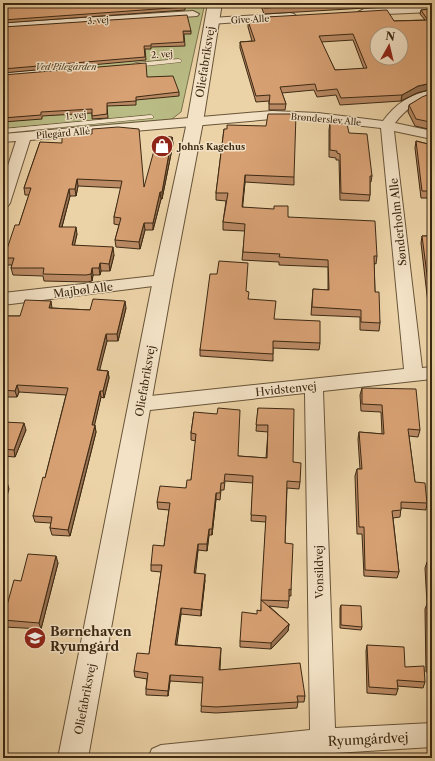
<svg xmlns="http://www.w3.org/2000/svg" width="435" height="761" viewBox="0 0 435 761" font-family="'Libre Caslon Text',serif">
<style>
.green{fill:#babc85;stroke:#7b724c}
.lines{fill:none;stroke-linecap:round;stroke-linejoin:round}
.service-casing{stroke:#685438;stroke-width:1}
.minor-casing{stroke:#685438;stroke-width:2}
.tertiary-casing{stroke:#685438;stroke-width:2}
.service{fill:#f3e2c6;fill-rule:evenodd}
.minor{fill:#f3e2c6;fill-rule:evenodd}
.tertiary{fill:#f3e2c6;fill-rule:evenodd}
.wall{fill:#ba8a64;stroke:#3c2913;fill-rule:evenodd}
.shaded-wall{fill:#977151;stroke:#3c2913}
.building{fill:#d8a174;stroke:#3c2913;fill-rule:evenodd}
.labels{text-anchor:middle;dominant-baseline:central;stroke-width:3;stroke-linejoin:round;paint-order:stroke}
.far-street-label{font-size:9px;fill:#3c2913;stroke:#f3e2c6}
.far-park-label{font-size:9px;font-style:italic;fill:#55462a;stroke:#f3e2c6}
.far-poi-label{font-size:9px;font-weight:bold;fill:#3c2913;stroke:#f3e2c6;text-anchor:start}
.street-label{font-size:11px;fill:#3c2913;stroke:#f3e2c6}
.near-poi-label{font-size:13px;font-weight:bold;fill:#3c2913;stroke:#f3e2c6;text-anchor:start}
.near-street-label{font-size:13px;fill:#3c2913;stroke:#f3e2c6}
</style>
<rect width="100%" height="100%" fill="#ecd3a7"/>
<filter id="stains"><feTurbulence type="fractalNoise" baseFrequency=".005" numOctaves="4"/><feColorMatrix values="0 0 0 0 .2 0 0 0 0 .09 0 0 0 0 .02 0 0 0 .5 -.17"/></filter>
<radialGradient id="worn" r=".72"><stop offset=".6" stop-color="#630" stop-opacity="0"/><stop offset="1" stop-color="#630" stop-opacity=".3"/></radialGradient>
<path class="green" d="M3,3H205L181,112L168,122L3,135Z"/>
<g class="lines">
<g class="service-casing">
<path id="service" d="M179,59L182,61L181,62L135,67L132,65L135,63Z
M50,69L52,70V72L3,77V73Z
M151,115L153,116V118L3,133V129Z"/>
</g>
<g class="minor-casing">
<path id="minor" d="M432,6V12L364,15L358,12L364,9Z
M193,11L199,14L197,16L3,29V23Z
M290,13L294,14L296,16L294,18L211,24L205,21L211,18Z
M432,90V98C416,101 404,111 395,123L432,131V139L394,131L422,368L432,367V379L323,391L335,728L432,723V747L335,753L336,758H310V755L279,758H148L152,749L161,745L310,730L305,393L141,411L134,409L132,404L134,399L141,397L404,369L381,128L318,121L272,119L30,140L10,203L8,206L3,207V181L16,141L3,142V134L272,111L318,113L383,121C396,103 411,94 432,90Z
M163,275L169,276L171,280L169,284L3,305V293Z"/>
</g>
<g class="tertiary-casing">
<path id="tertiary" d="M208,3H222L203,122L173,280L88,758H58L153,280L187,122Z"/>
</g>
<use href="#service" class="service"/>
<use href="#minor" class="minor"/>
<use href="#tertiary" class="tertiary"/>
</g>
<path class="wall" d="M3,3L185,7V10L3,23Z
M260,3H382V7L264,14Z
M413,3H432V5H415Z
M432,9V89L417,93L401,101L340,105L336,95L317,97L314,90L282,93L286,104L285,110H269V101L256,102L240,48V42L252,41L248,27V21L267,20V17L394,21L425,20L420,14L421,10ZM353,40L364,69L335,70L321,42Z
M3,27L191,31V34H184L185,46L151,47V49H145L146,60L3,73Z
M3,75L147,77L179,92V96L136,100V105L107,106L108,118L92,119V113L42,116V119L3,122Z
M432,93V126H429L428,129L415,126L408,112L409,105Z
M330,123L349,133L372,176L371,182H370V195L369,201L340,200L339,160H336V158L329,157V130Z
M224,129L294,177V185L245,182L242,207L288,217L377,256L376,264L374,263L375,292L380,323L379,331L360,330V317L311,315L313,289L328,290V267L279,265V262L242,260L245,231L223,230V222L226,201L216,200V193Z
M172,137L173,144L162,199H161L153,230H145L140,249L116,247L115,240L119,225L114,224V217L121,188L78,186L76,196H70L62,227L77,234L74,245L114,255L110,271H101L100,275H93L92,281L87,282L44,281L43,276L13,275L11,268L12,265H6L4,258L19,225L29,195H25L24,188L40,142L144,187Z
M416,141L432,145V204H430L429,198H421L415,148Z
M429,225H432V312H429L421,243L422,236H429L428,232Z
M217,274L246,291L248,299L274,319L320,343L319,350L273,348V361L200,356V350Z
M52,308L90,310L126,308L118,341H107L99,370L108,371L109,378L104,398L101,397L94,425L96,432L70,536L52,535L50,528L51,523L35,522L33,516L45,478L66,395L19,392L17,397H3V316H20Z
M362,388L420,430L418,437L409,436L415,482L427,503L426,510L401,508L400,517L393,518L399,572L397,578L364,576L362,534H357L355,476L357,469H360L358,439L359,432L382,434L381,412L361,411L360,395Z
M258,408L293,462L300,482L299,489L287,488L285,543L291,590V596H289L288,608L269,606L289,624L288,631L271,649L240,647V641L257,614L261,611L266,522L251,521L253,483L225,481L224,490H221L220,500L216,499L212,535H209L207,551L198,550L195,573L205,580L201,616L181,614L176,645L221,648L220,670L305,696L304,702H298L297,708L216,713L201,712L203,683L170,681L168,696L146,695V689L147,679L135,677L134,671L149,654L161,572L151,571V565L164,546L169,510L158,509L157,502L186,488L191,480L196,441L191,440V433L194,412L238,456L266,458L268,432L256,431Z
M3,422L26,430L15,457L3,456Z
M427,562L432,563V672H426L425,609L427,604L425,568Z
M58,563L41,629L5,627L3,621V619L21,581Z
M341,605L362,627L361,630L340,628V608Z
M367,645L405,667L425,682L423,688L397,686L398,689L396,695L367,693L366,651Z"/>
<path class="shaded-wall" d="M432,83V89L417,93L401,101L402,95L418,86Z
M172,137L173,144L162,199V192Z
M245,175V182L242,214V207Z
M77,179L78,186L76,196L75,189Z
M69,189L70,196L60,234L59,227Z
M160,192L161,199L153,230V223Z
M144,223L145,230L140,249L139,242Z
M76,227L77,234L73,252L72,245Z
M113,247L114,255L110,271L109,264Z
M100,263L101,271L100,275L99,268Z
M92,268L93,275L92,281L91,274Z
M51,301L52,308H49Z
M125,301L126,308L118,341L117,334Z
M106,334L107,341L98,377L97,370Z
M108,371L109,378L104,398L103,391Z
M17,385L19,392L17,397L15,391Z
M100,391L101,397L93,432L92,425Z
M24,423L26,430L15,457L14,450Z
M95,425L96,432L70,536L68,530Z
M7,482L9,489L3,510V496Z
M216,493V499L212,535V529Z
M209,529V535L207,551V544Z
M198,544V550L195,579L194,573Z
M56,556L58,563L41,629L39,623Z
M205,574V580L201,616V610Z
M181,608V614L176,651L175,645Z
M289,624L288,631L271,649V643Z
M170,675V681L168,696V691Z"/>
<path class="building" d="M3,3H184L185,7L3,20Z
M262,3H356L264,8Z
M432,9V19H427L421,10Z
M387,10L394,21L432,20V83L418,86L402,95L341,98L337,89L317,91L315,84L280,87L286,104H269L270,95L256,96L240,42L255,41L248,21L268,20L267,17ZM353,34L367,68L335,70L319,36ZM377,34H401V58H377Z
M187,15L191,31H183L184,42L151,44V46H144L145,57L3,69V27Z
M146,63L147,77L173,76L179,92L136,97V101L107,103V114L92,116V109L41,112V115L3,118V75Z
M432,93V120H430V122L416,119L409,105L422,97Z
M268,114H296L294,177L245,175L242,207L274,209V206H288V217L375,221L377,256H374L375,292H379L380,323L361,322V310L312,307L313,289L329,290L328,260L279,257L280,254L243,252L245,224L223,222L228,193H216L224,129H227V125L266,126Z
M330,123L347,124L349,133L367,134L372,176H370V195L341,193L340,154L337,153V151L330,150Z
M118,127L139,129L144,187L158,136L172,137L162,192H160L153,223H144L139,242L115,240L121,218L114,217L122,181L77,179L75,189H69L59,227H76L72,245L113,247L109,264L100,263L99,268H92L91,274L86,275L43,274L44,268H11L14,258H4L15,225H19L31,188H24L40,142L62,143V136L92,134V129Z
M416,141L432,145V197H431L430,191H422Z
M429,225H432V305H431L422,236H431Z
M219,261L248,263L246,291L249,292L248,299L276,301L274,319L320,321V343L273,341V354L200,350L210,274H217Z
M93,299L125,301L117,334H106L97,370L108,371L103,391H100L92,425H95L68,530L50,528L52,517L33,516L43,477L45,478L68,388L17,385L15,391L3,390V316H20L25,300L51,301L49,308L90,310Z
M362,388L416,389L420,430L408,429L415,482L425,483L427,503L401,502V510L392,511L399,572L365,570L364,527H359L357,469H362L359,432L384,434L382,405L362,404Z
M218,408L240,410L238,456L267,458L268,425H256L258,408L294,409L293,462L301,463L300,482L287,481L285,543L293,544L291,590L289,589V601L261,600L266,516L251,515L253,476L225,474L224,483H221L220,493H216L212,529H209L207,544H198L194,573L205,574L201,610L181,608L175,645L221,648L219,670L300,663L305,696H297L298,702L216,707L201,706L203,677L170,675L168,691L146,689L148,673L134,671L137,653L149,654L162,565H151L153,545L164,546L170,503L157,502L160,486L186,488L187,480H191L196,434L191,433L194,412L217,414Z
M3,422L24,423L14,450L3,449Z
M3,482H7L3,496Z
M28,554L56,556L39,623L3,620L14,580L21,581Z
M427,562L432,563V666H428L427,603H429Z
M261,600L289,624L271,643L240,641L242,612L257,614V610L261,611Z
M341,605L361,606L362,627L341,625Z
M367,645L404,647L405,667L424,666L425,682L397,680L398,689L369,687Z"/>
<defs>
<g id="shop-disc" transform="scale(1.15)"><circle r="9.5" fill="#8f2418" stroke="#f3e2c6"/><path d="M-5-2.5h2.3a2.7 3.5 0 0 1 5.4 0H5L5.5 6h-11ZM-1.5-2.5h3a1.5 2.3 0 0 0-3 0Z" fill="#fff"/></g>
<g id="school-disc" transform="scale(1.15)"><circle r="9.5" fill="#8f2418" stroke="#f3e2c6"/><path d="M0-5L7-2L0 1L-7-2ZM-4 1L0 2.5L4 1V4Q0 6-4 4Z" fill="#fff"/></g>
</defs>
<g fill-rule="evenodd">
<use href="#shop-disc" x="162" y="146"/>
<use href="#school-disc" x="35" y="638"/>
</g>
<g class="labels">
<g class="far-street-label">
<text transform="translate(250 19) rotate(-3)">Give Alle</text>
<text transform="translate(98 20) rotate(-4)">3. vej</text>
<text transform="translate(162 54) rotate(-4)">2. vej</text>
<text transform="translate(76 115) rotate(-5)">1. vej</text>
<text transform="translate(326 119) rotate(5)">Brønderslev Alle</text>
<text transform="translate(63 133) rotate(-5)">Pilegård Allé</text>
</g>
<g class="far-park-label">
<text x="66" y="66">Ved Pilegården</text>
</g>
<g class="far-poi-label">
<text x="178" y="146">Johns Kagehus</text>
</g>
<g class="street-label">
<text transform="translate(205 62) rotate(-81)">Oliefabriksvej</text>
<text transform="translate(398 222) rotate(-96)">Sønderholm Alle</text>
<text transform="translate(83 290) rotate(-7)">Majbøl Alle</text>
<text transform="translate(145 381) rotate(-80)">Oliefabriksvej</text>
<text transform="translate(286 389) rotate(-6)">Hvidstenvej</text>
<text transform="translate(319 572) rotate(-91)">Vonsildvej</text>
<text transform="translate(85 699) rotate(-79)">Oliefabriksvej</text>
</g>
<g class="near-poi-label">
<text x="50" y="631">Børnehaven<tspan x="50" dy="15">Ryumgård</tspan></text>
</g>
<g class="near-street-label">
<text transform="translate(368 739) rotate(-3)">Ryumgårdvej</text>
</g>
</g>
<rect width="435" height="761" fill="none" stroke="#ecd3a7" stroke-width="16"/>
<rect x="4" y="4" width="427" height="753" fill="none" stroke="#3c2913" stroke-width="2"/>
<rect x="8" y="8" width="419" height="745" fill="none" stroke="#3c2913"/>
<g transform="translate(389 46) rotate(8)"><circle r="19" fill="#f3e2c6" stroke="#aa987e"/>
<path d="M0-3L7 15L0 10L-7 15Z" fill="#8f2418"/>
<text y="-6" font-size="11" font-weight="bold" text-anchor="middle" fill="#3c2913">N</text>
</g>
<rect width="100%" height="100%" filter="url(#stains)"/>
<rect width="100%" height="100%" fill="url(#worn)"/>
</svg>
